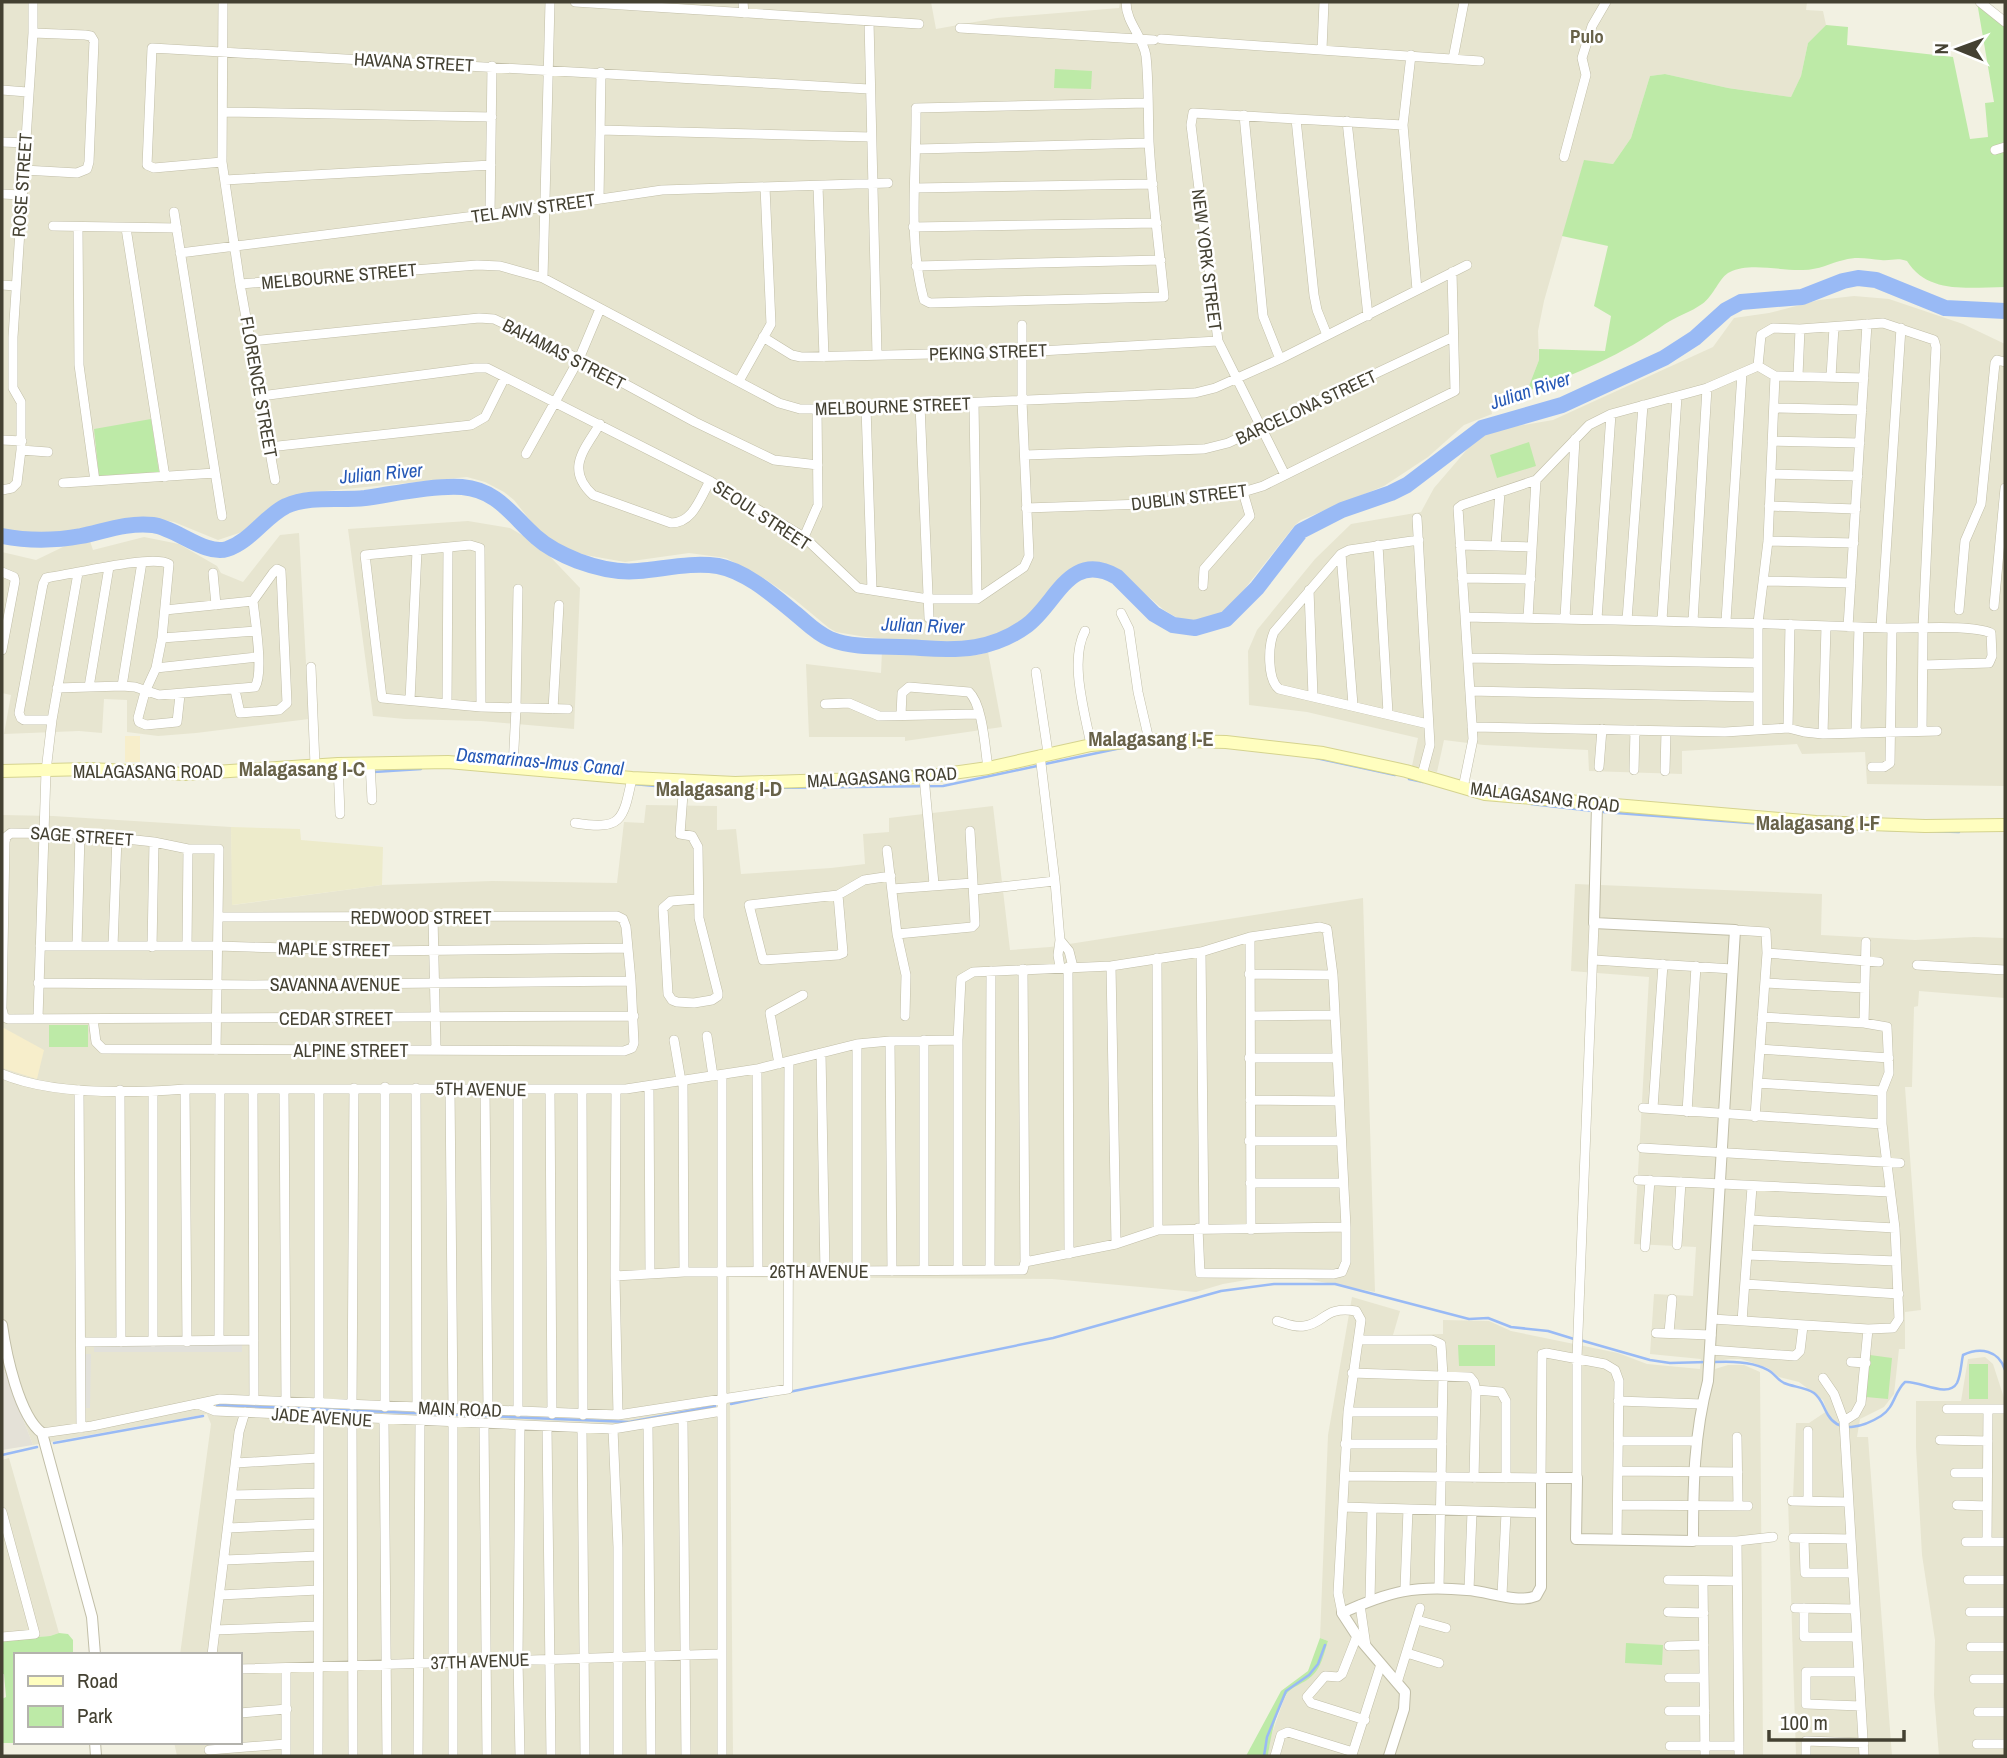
<svg xmlns="http://www.w3.org/2000/svg" width="2007" height="1758" viewBox="0 0 2007 1758" font-family="'Archivo Narrow',sans-serif">
<style>
.residential{fill:#e7e5d0}
.commercial{fill:#f7eecb}
.industrial{fill:#e4e1d7}
.education{fill:#edebcb}
.green{fill:#bdeaa7}
.parking{fill:#e2e1db}
.lines{fill:none;stroke-linecap:round;stroke-linejoin:round}
.stream{stroke:#99baf5;stroke-width:2.5}
.river{stroke:#99baf5;stroke-width:16}
.minor-casing{stroke:#c1bea7;stroke-width:10}
.tertiary-casing{stroke:#c1bea7;stroke-width:12}
.secondary-casing{stroke:#d5d38e;stroke-width:14}
.minor{stroke:#fff;stroke-width:9}
.tertiary{stroke:#fff;stroke-width:10}
.secondary{stroke:#fffebf;stroke-width:12}
.labels{text-anchor:middle;dominant-baseline:central;stroke-width:5;stroke-linejoin:round;paint-order:stroke}
.street-label{font-size:18px;fill:#444132;stroke:#fff}
.neighbourhood-label{font-size:19px;font-weight:bold;fill:#686249;stroke:#fff}
.water-label{font-size:19px;font-style:italic;fill:#2558b6;stroke:#fff}
.quarter-label{font-size:21px;font-weight:bold;fill:#686249;stroke:#fff}
</style>
<rect width="100%" height="100%" fill="#f2f1e2"/>
<path class="residential" d="M2,2H931L936,29L997,18L1119,8L1120,2H1807L1806,10L1823,11L1826,25L1808,43L1801,76L1791,97L1728,88L1665,74L1650,76L1631,138L1613,164L1584,161L1544,301L1538,331L1539,360L1527,391L1490,405L1492,414L1464,425L1428,457L1384,486L1301,520L1295,525L1235,601L1218,616L1204,621L1181,620L1164,610L1121,573L1102,565L1083,564L1070,571L1030,614L1014,627L982,641L956,645L866,637L836,632L829,628L794,599L765,579L726,558L689,553L625,562L574,553L559,547L541,534L514,500L504,492L485,482L467,477L305,493L269,508L242,532L218,540L174,522L151,518L121,520L70,533L30,534L2,531Z
M1854,296L1889,299L1963,324L2005,344V786L1867,784L1865,752L1802,754L1797,744L1682,751V774L1589,771L1588,750L1484,745L1444,740L1437,772L1412,766L1418,738L1307,712L1249,705L1248,651L1257,630L1315,559L1351,524L1421,512L1434,488L1482,432L1553,420L1713,347L1734,318L1769,313L1819,300Z
M468,521L510,528L539,545L580,588L574,729L481,721L405,719L373,716L348,529Z
M299,533L309,719L196,733L158,736L127,732V700L104,699L102,733L79,731L4,734L11,695L2,693V552L36,560L65,546L90,541L93,550L144,537L179,544L217,566L221,573L243,582L280,535Z
M882,651L956,656L978,655L988,652L1002,727L905,741V737H809L806,664L881,673Z
M646,805L717,806V830L736,829L741,874L831,868L865,864L863,834L889,832V818L993,806L1010,950L1050,947L1363,898L1375,1292L1290,1276L1258,1278L1223,1284L1196,1292L1052,1279L729,1277L733,1756H177L174,1742H240V1655H180L211,1424L207,1414L33,1445L4,1370L2,1355V815L53,816L231,827L233,905L382,885L492,881L617,883L624,822L644,823Z
M1575,884L1822,894L1821,935L1915,940L1974,937L2005,938V998L1919,991L1918,1006L1914,1007L1912,1087H1905L1921,1310L1905,1312V1349H1899L1894,1394L1884,1407L1860,1419L1857,1437H1868L1892,1756H1796L1788,1499L1793,1498L1796,1423H1809L1827,1411L1823,1400L1799,1382L1779,1377L1768,1368L1741,1359H1730L1716,1361L1715,1369L1728,1365H1744L1760,1372L1763,1756H1268L1270,1739L1284,1699L1289,1690L1310,1678L1328,1641L1320,1638L1328,1435L1352,1297L1400,1311L1393,1335L1443,1334V1320L1489,1321L1511,1331L1618,1353L1647,1364L1700,1369L1701,1359L1650,1354L1654,1294L1693,1296L1696,1247L1634,1244L1649,977L1571,971Z
M1985,1357L1993,1364L2005,1401V1756H1939L1934,1695L1935,1640L1922,1555L1916,1447V1401H1961L1968,1359Z
M9,1458L59,1633L50,1636L2,1640V1460Z"/>
<path class="commercial" d="M125,736H140V762H125Z
M2,1027L44,1050L37,1079L2,1068Z"/>
<path class="industrial" d="M2,1355L4,1370L33,1445L2,1450Z"/>
<path class="education" d="M231,827L300,829L301,840L383,847L382,885L232,905Z"/>
<path class="green" d="M1977,2H1987L2005,17V144L1990,149L1991,153L2005,149V287C1971,287 1928,295 1907,261C1897,257 1892,261 1881,260C1869,259 1857,256 1844,260C1830,263 1819,270 1803,270C1782,271 1749,262 1730,272C1719,277 1714,296 1702,304C1691,312 1677,316 1665,324C1624,354 1575,375 1527,391L1539,360V349L1605,351L1611,316L1594,306L1608,246L1562,236L1584,160L1613,164L1631,138L1650,76L1665,74L1728,88L1791,97L1801,76L1808,43L1826,25L1848,27L1847,45L1953,57L1970,139L1988,137L1985,103L1994,102Z
M1055,69L1092,71L1091,89L1054,88Z
M151,419L159,472L99,476L94,429Z
M1529,442L1536,466L1497,478L1490,455Z
M49,1025H88V1047H49Z
M1458,1345H1495V1366H1459Z
M1870,1355L1892,1358L1888,1399L1866,1397Z
M1969,1364H1988V1399H1969Z
M59,1633L68,1634L73,1640V1655H16V1742L18,1743H2V1699L6,1697L4,1674H2V1640L50,1636Z
M1320,1638L1328,1641C1323,1656 1321,1671 1307,1680C1301,1684 1293,1687 1288,1692C1277,1706 1270,1739 1268,1756H1246L1281,1691L1308,1671Z
M1626,1643L1663,1645L1662,1665L1625,1663Z"/>
<path class="parking" d="M94,1345H242V1352H94Z
M85,1354H91L90,1408H84Z"/>
<g class="lines">
<path class="stream" d="M1316,758L1395,775
M1045,764L1121,748
M374,772L421,769
M1409,779L1423,782
M633,784L689,789H725
M763,788L943,786L1037,766
M1531,804L1593,811
M1603,812L1802,827
M1822,828L1959,832
M1580,1340L1650,1360L1670,1363L1707,1362
M1714,1362C1732,1361 1756,1361 1771,1372C1776,1376 1778,1380 1784,1383C1793,1387 1805,1387 1814,1393C1822,1399 1823,1407 1828,1415C1840,1435 1865,1426 1881,1416C1895,1407 1894,1392 1905,1382C1919,1380 1948,1399 1957,1383C1961,1375 1961,1364 1963,1355C1980,1347 1999,1350 2005,1370
M789,1392L1053,1338L1221,1291L1274,1284H1335L1469,1319L1488,1318L1511,1327L1548,1331L1574,1339
M731,1404L768,1396
M217,1405L629,1422L715,1406
M54,1443L203,1416
M2,1455L37,1447
M1264,1756L1267,1737L1286,1691L1309,1675L1318,1664L1325,1645"/>
<path class="river" d="M2,536C28,541 54,541 81,536C105,531 128,522 153,525C176,528 206,556 227,549C251,541 264,517 286,506C311,495 339,501 365,498C393,494 435,485 462,487C498,490 512,516 536,537C548,548 563,555 578,561C597,568 618,573 638,571C664,569 691,562 718,566C746,571 774,596 796,614C807,623 816,633 830,639C857,650 891,645 921,648C959,651 993,650 1026,626C1056,605 1069,549 1117,577L1154,614L1173,625L1195,628L1226,619L1257,588L1301,531L1342,510L1391,493L1407,485L1482,428L1562,405L1664,358L1695,338L1726,310L1741,302L1802,297L1843,281L1858,278L1876,280L1945,308L2005,311"/>
<g class="minor-casing">
<path id="minor" d="M223,2L222,162L240,284L275,480
M575,2L919,24
M743,2L744,13
M1126,2C1126,23 1143,36 1146,56C1149,85 1148,114 1149,142C1152,194 1159,246 1164,297L930,303L924,300C907,238 917,172 916,108L1148,103
M1980,2L2005,22
M869,21L877,355
M960,28L1154,40
M1161,39L1480,61
M1322,49L1324,2
M1411,55L1403,125L1417,290
M1453,59L1464,2
M2,90L27,92
M223,112L492,117
M1244,115L1263,316L1280,359
M1296,119L1314,295L1317,310L1327,335
M1347,121L1368,316
M600,130L871,137
M2,142L26,143
M917,149L1149,143
M1995,150L2005,147
M1564,157L1586,75L1582,58L1592,26L1606,2
M222,162L154,168L147,165L152,48L869,89
M24,170L77,173L87,169L89,162L94,41L91,36L85,35L33,33
M225,180L491,165
M818,186L824,357
M915,188L1153,184
M2,194L21,195
M599,199L601,72
M174,212L222,516
M490,214L492,66
M53,226L177,228
M78,227L79,365L95,481
M913,227L1157,223
M126,228L165,477
M180,253L546,207L662,190L888,183
M916,266L1161,260
M543,278L550,2
M240,284L477,265L500,266L543,278L779,403L800,409H817L1195,393L1215,388L1280,359L1467,265
M2,285L16,286
M763,337L792,355L801,357L1022,352L1218,341
M251,341L479,318L494,319L579,359L695,422L774,460L818,465
M1758,366L1761,335L1773,328L1800,329L1883,323L1934,340L1936,347L1923,628L1922,731
M1758,366L1775,376L1864,378
M1798,376L1800,329
M1831,377L1834,327
M739,381L771,324L765,187
M261,396L475,368H487L710,481L804,537L858,588L928,599H977L1024,567L1029,556L1022,401V325
M974,403L977,599
M920,405L929,618
M866,407L872,590
M1774,408L1862,410
M600,424C584,450 565,469 593,495L671,523C693,523 700,498 710,481
M2,440L22,441
M1772,441L1860,443
M269,447L471,425L485,417L505,377
M21,450L48,452
M526,454L579,359L600,309
M1025,455L1204,449L1228,443L1453,337
M1771,474L1858,476
M1285,475L1218,341L1191,125L1193,113L1403,125
M63,483L215,473
M2,490L12,488L17,483L21,450V402L13,388V337L33,33V2
M1769,506L1856,509
M1026,508L1144,504L1243,492L1263,486L1455,391L1452,272
M1417,518L1430,745L1422,775
M804,537L818,505L817,409
M1419,540L1349,550L1341,554L1274,632C1268,646 1267,679 1279,689L1428,724
M1768,541L1854,543
M1378,545L1388,713
M1460,545L1532,547
M1496,545L1500,493
M1341,554L1353,705
M2,572L14,577L15,581L2,650
M213,573L216,605
M1462,578L1531,579
M1764,581L1851,583
M1203,586L1204,569L1250,516L1243,492
M1309,590L1313,696
M1994,606L2005,488
M165,610L253,601L273,573L277,569L281,571L287,703L279,710L240,713L235,690
M1959,610L1965,541L1981,504L1995,363L1997,360L2005,362
M1121,613L1129,629L1138,692L1149,740
M1465,617C1605,620 1745,622 1885,628C1911,629 1970,624 1991,633L1992,656L1989,663L1924,665
M1528,618L1536,480
M1565,618L1575,439
M1597,619L1611,414
M1627,620L1643,405
M1662,620L1677,397
M1693,621L1707,388
M1726,621L1742,373
M1848,627L1867,324
M1881,628L1901,328
M1085,631C1069,661 1085,713 1091,745
M162,638L256,631
M1468,658L1758,663
M311,667L315,765
M156,668L257,657
M1036,672L1048,753
M122,686L142,562
M89,687L109,567
M57,688L122,686L135,687L159,695L255,687C264,673 255,620 253,601
M1470,691L1757,697
M410,700L417,551
M447,704L448,548
M825,704L849,703L879,716L978,714
M481,707L480,548L470,545L365,555L382,698L481,707L568,709
M553,709L559,605
M901,715L902,693L909,687L969,692C983,705 985,749 988,768
M52,720H24L21,718L19,713L43,584L46,578L51,577C74,574 153,554 169,564L162,638L156,668L145,692L138,718L139,722L146,725L177,722L180,695
M1472,727L1725,732L1788,728L1804,732L1823,734L1937,731
M1788,728L1790,624
M1758,730V623L1768,541L1775,376
M1856,732L1859,627
M1823,734L1826,626
M1040,755L1055,881L1060,940L1058,955L1060,967
M370,763L372,800
M338,764L340,814
M1599,767L1602,729
M1872,767H1884L1890,763L1892,628
M513,768L516,708L518,589
M1634,770L1635,730
M1665,771L1666,731
M924,777L934,884
M684,781L680,834L692,836L698,847L699,918L718,993V996L712,1000L694,1003L677,1002L672,1000L668,994L663,908L671,901L697,899
M1463,788L1473,739L1458,508L1462,505L1536,480L1589,425L1611,414L1707,388L1758,366
M575,823C621,830 623,822 632,778
M970,831L973,883
M887,850L897,934L906,975L905,1016
M892,889L973,883L975,924L972,927L897,934
M974,890L1055,881
M838,895L843,953L838,955L763,960L749,905L838,895L864,880L891,876
M433,917L436,1050
M1735,930L1766,932L1767,953
M1250,937L1251,1230
M1060,940L1069,951L1073,967
M40,946H218L378,951L628,948
M77,946L80,834
M113,946L117,837
M187,946L188,849
M152,947L154,842
M1201,952L1204,1228
M1157,958L1158,1230
M1594,960L1732,969
M1917,965L2005,970
M1111,966L1116,1244
M1068,967L1069,1254
M1249,974L1333,975
M38,983L252,985L631,981
M1765,983L1865,988
M2,1007L5,842L6,837L11,833L80,834L154,842L188,849H219L216,1050
M2,1009L4,1017L8,1019L634,1016
M1251,1016L1335,1015
M38,1018L46,771L52,720L78,573
M93,1019L96,1042L103,1049L624,1051L632,1048L634,1043L631,981L626,927L623,919L617,916L218,917
M1864,1023L1866,942
M707,1036L713,1076
M674,1040L681,1081
M924,1040V1270
M890,1041L892,1271
M857,1044V1270
M1760,1049L1889,1058
M821,1053L825,1272
M1249,1058H1337
M779,1064L770,1013L803,995
M757,1069L758,1271
M2,1074C51,1095 131,1093 185,1089H626L757,1069L857,1044L890,1041L958,1040
M722,1075V1756
M683,1081L684,1272
M1758,1083L1882,1091
M649,1086L650,1273
M385,1087V1407
M416,1088L417,1408
M185,1089L187,1342
M253,1089L254,1399
M284,1089L286,1402
M450,1089L453,1409
M485,1089L488,1410
M616,1089L615,1276L618,1415
M79,1090L81,1428
M120,1090L121,1342
M518,1090V1412
M550,1090L552,1414
M582,1090L583,1415
M153,1091V1342
M1250,1100L1339,1101
M1643,1108L1882,1124
M1653,1108L1663,964
M1687,1112L1696,966
M1755,1117L1767,953L1879,962
M1249,1141H1341
M1642,1148L1900,1163
M1638,1180L1890,1192
M1250,1183H1343
M1750,1220L1895,1228
M1198,1228L1200,1273L1334,1274L1342,1272L1346,1262V1227
M1677,1245L1681,1182
M1645,1247L1650,1180
M1747,1255L1896,1261
M958,1270V1040L961,979L973,972L1111,966L1201,952L1250,937L1320,927L1327,929L1333,975L1346,1227L1158,1230L1116,1244L1025,1262
M990,1270L991,971
M615,1276L684,1272L1023,1270L1025,1262L1023,969
M1745,1284L1899,1294
M1712,1319L1868,1329L1893,1328L1899,1319L1895,1228L1882,1124V1091L1889,1073L1887,1027L1864,1023L1762,1017
M1277,1321C1285,1323 1295,1328 1304,1326C1326,1323 1323,1306 1356,1311L1361,1320L1348,1412L1338,1593L1342,1613
M1742,1321L1752,1187
M1656,1333L1711,1335
M1669,1333L1672,1299
M219,1340L220,1089
M1358,1340H1432L1441,1344L1443,1376L1439,1588
M81,1342L254,1340
M1710,1350L1795,1356L1800,1351L1803,1326
M1851,1362L1866,1363
M1352,1373L1470,1377L1474,1382L1476,1390L1474,1478
M1823,1378L1834,1394L1844,1421L1864,1756
M1476,1390L1501,1392L1506,1401V1478
M1618,1401L1702,1404
M319,1402V1089
M198,1404L215,1411L613,1429L722,1411
M352,1405L354,1088
M1947,1409H2005
M1348,1412H1442
M352,1417L353,1756
M384,1420L387,1756
M683,1420L686,1756
M1844,1421L1855,1414L1861,1403L1868,1329
M453,1422V1756
M484,1424L487,1756
M648,1425L651,1756
M547,1427L551,1756
M582,1428L585,1756
M613,1429L618,1547V1756
M42,1433L92,1426L220,1399L618,1415L788,1389L789,1062
M1737,1437L1738,1506
M1940,1440L1988,1441
M1618,1441H1696
M1345,1444H1442
M236,1463L318,1458
M1618,1471L1738,1472
M1955,1473H1987
M1345,1476L1541,1478L1542,1354L1546,1353L1605,1364L1615,1370L1619,1381L1617,1539
M1577,1478V1358L1594,923
M232,1495L318,1493
M1792,1501L1848,1502
M1808,1501V1431
M1618,1505L1748,1506
M1957,1505L1987,1506
M1343,1507L1541,1513
M2,1512L35,1634L2,1637
M228,1528L318,1524
M1793,1538L1851,1539
M1804,1539L1805,1573H1852
M1693,1541H1737L1773,1537
M1737,1541L1739,1756
M1966,1542H2005
M1987,1542L1988,1409
M224,1560L318,1556
M1668,1580L1737,1581
M1968,1580H2005
M1703,1581L1705,1756
M1405,1589L1408,1509
M1469,1590L1472,1512
M220,1595L318,1590
M1502,1595L1506,1513
M1370,1600L1372,1509
M1360,1605L1366,1646
M1795,1608L1855,1609
M1804,1608V1637H1857
M1668,1612L1704,1613
M1970,1612H2005
M1417,1620L1446,1628
M215,1630L317,1626
M1357,1636L1342,1674L1338,1677L1325,1676L1307,1697L1311,1703L1365,1720
M1669,1646L1704,1645
M1971,1647H2005
M1407,1653L1439,1663
M212,1655L239,1432L245,1412
M240,1669L721,1654
M1859,1672H1806V1704L1861,1706
M1669,1678H1704
M1974,1679H2005
M1397,1683L1420,1608
M1669,1711H1705
M1978,1712H2005
M240,1713L287,1709
M1977,1744H2005
M1670,1746H1739
M209,1750L286,1744
M1352,1755L1381,1664
M286,1756V1668
M318,1756L319,1416
M418,1756L420,1422
M520,1756L518,1660L520,1425
M1275,1756L1281,1735L1288,1732L1353,1752
M1806,1756V1741L1864,1743"/>
</g>
<g class="tertiary-casing">
<path id="tertiary" d="M2,1325C6,1354 19,1416 42,1433L92,1617L95,1655
M95,1742L96,1756
M1389,1756L1404,1709L1405,1692L1357,1636L1342,1613C1390,1591 1415,1585 1467,1590C1488,1591 1517,1604 1536,1596L1541,1587V1478H1577L1576,1539L1693,1541C1693,1486 1694,1434 1708,1381L1735,930L1594,923L1597,805"/>
</g>
<g class="secondary-casing">
<path id="secondary" d="M2,771L90,769L185,774L338,764L448,762L632,778L735,783L924,777L988,768L1091,745L1149,740L1226,742L1323,753L1406,771L1485,794L1816,822L1925,826L2005,825"/>
</g>
<use href="#minor" class="minor"/>
<use href="#tertiary" class="tertiary"/>
<use href="#secondary" class="secondary"/>
</g>
<g class="labels">
<g class="street-label">
<text transform="translate(414 62) rotate(3)">HAVANA STREET</text>
<text transform="translate(22 185) rotate(-86)">ROSE STREET</text>
<text transform="translate(533 208) rotate(-8)">TEL AVIV STREET</text>
<text transform="translate(1207 260) rotate(83)">NEW YORK STREET</text>
<text transform="translate(339 276) rotate(-5)">MELBOURNE STREET</text>
<text transform="translate(988 352) rotate(-2)">PEKING STREET</text>
<text transform="translate(564 354) rotate(27)">BAHAMAS STREET</text>
<text transform="translate(259 387) rotate(80)">FLORENCE STREET</text>
<text transform="translate(893 406) rotate(-2)">MELBOURNE STREET</text>
<text transform="translate(1306 407) rotate(-25)">BARCELONA STREET</text>
<text transform="translate(1189 497) rotate(-7)">DUBLIN STREET</text>
<text transform="translate(762 515) rotate(33)">SEOUL STREET</text>
<text x="148" y="771">MALAGASANG ROAD</text>
<text transform="translate(882 777) rotate(-3)">MALAGASANG ROAD</text>
<text transform="translate(1545 797) rotate(7)">MALAGASANG ROAD</text>
<text transform="translate(82 836) rotate(4)">SAGE STREET</text>
<text x="421" y="917">REDWOOD STREET</text>
<text transform="translate(334 949) rotate(1)">MAPLE STREET</text>
<text x="335" y="984">SAVANNA AVENUE</text>
<text x="336" y="1018">CEDAR STREET</text>
<text x="351" y="1050">ALPINE STREET</text>
<text transform="translate(481 1089) rotate(1)">5TH AVENUE</text>
<text x="819" y="1271">26TH AVENUE</text>
<text transform="translate(460 1409) rotate(2)">MAIN ROAD</text>
<text transform="translate(322 1417) rotate(4)">JADE AVENUE</text>
<text transform="translate(480 1661) rotate(-2)">37TH AVENUE</text>
</g>
<g class="neighbourhood-label">
<text x="1587" y="36">Pulo</text>
</g>
<g class="water-label">
<text transform="translate(1530 390) rotate(-18)">Julian River</text>
<text transform="translate(381 473) rotate(-5)">Julian River</text>
<text transform="translate(923 625) rotate(2)">Julian River</text>
<text transform="translate(540 761) rotate(5)">Dasmarinas-Imus Canal</text>
</g>
<g class="quarter-label">
<text x="1151" y="738">Malagasang I-E</text>
<text x="302" y="768">Malagasang I-C</text>
<text x="719" y="788">Malagasang I-D</text>
<text x="1818" y="822">Malagasang I-F</text>
</g>
</g>
<rect width="2007" height="1758" fill="none" stroke="#444132" stroke-width="7"/>
<rect x="14" y="1653" width="228" height="91" fill="#ffffff" stroke="#b4b3ad" stroke-width="2"/>
<rect x="28" y="1676" width="35" height="10" fill="#fffebf" stroke="#b4b3ad" stroke-width="2"/>
<text x="77" y="1688" font-size="21" fill="#444132">Road</text>
<rect x="28" y="1706" width="35" height="21" fill="#bdeaa7" stroke="#b4b3ad" stroke-width="2"/>
<text x="77" y="1723" font-size="21" fill="#444132">Park</text>
<g transform="translate(1958 49) rotate(271)" stroke="#ffffff" stroke-width="5" paint-order="stroke">
<path d="M0-5L12 26L0 18L-12 26Z" fill="#444132"/>
<text y="-10" font-size="19" font-weight="bold" text-anchor="middle" fill="#444132">N</text>
</g>
<path d="M1769 1730v10h135v-10" fill="none" stroke="#444132" stroke-width="3.5"/>
<text x="1780" y="1730" font-size="21" fill="#444132" stroke="#ffffff" stroke-width="5" paint-order="stroke">100 m</text>
</svg>
